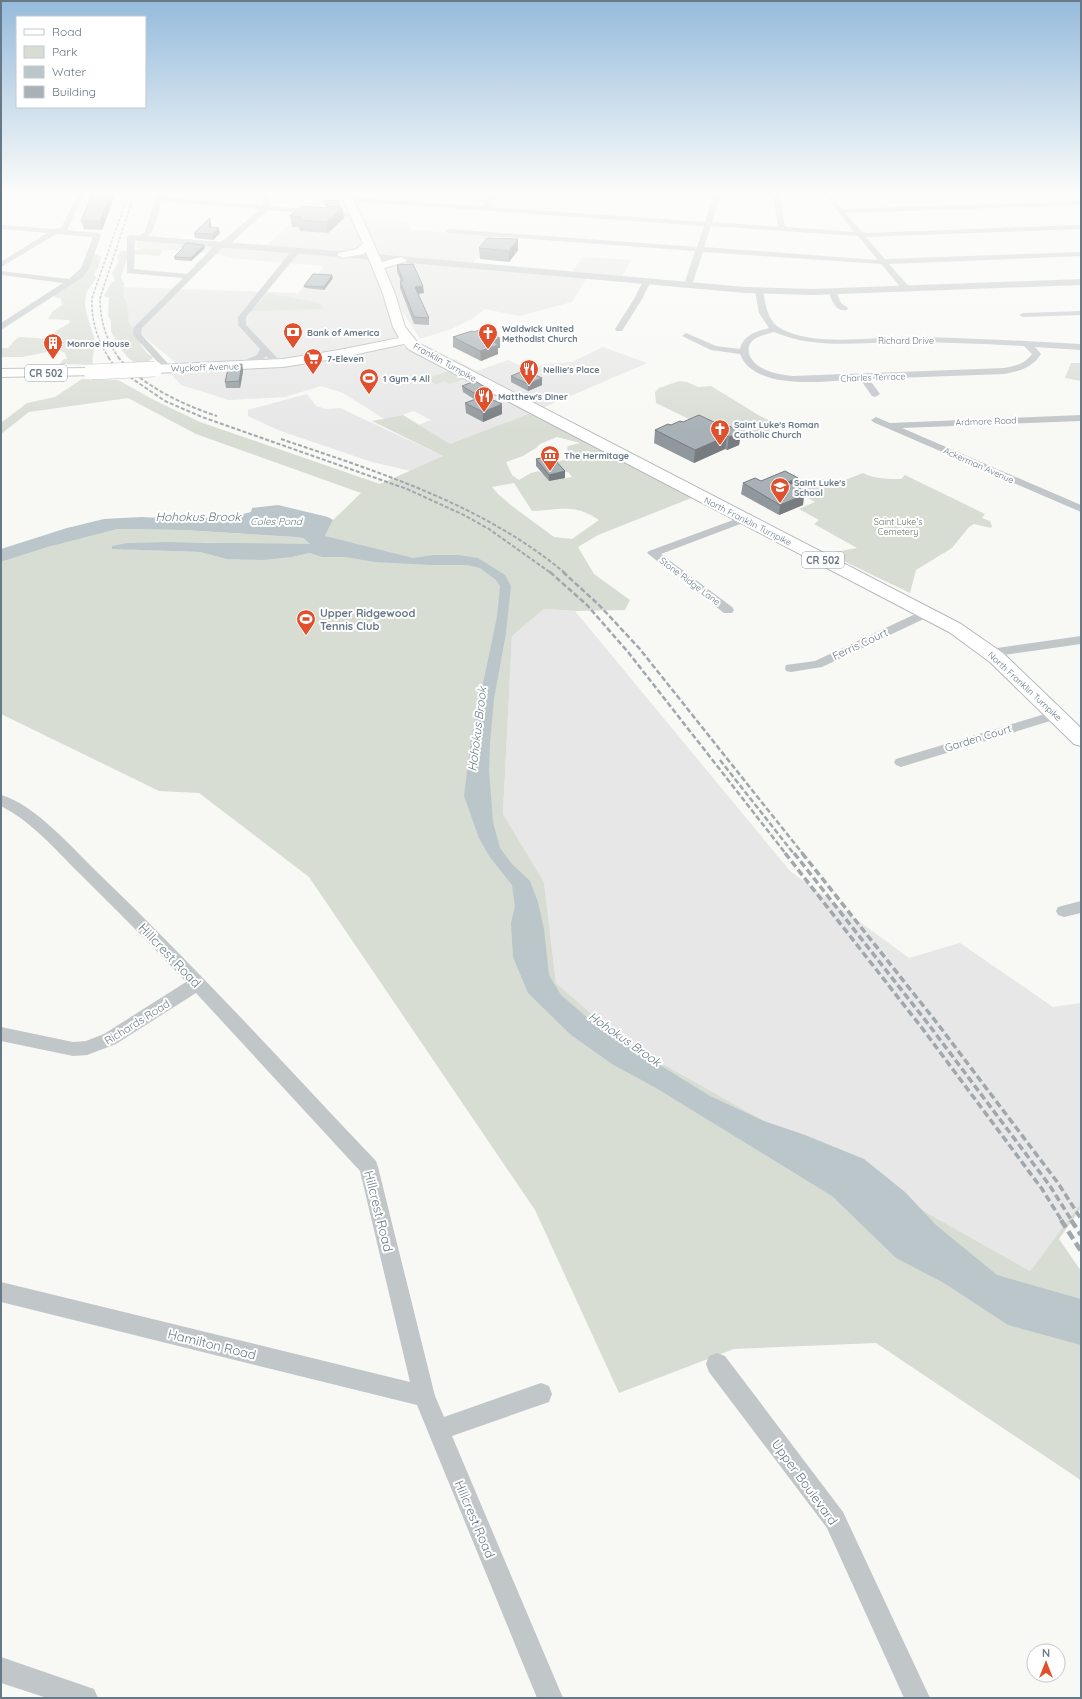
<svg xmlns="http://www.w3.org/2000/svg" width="1082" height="1699" viewBox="0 0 1082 1699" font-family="Quicksand,sans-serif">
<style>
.built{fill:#e6e7e6}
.green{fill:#d8ddd4;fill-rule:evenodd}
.water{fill:#bac6ca}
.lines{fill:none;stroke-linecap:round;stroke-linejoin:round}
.primary-casing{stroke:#b3b8bc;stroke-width:2}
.minor{fill:#c1c6c9;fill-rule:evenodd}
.tertiary{fill:#c1c6c9;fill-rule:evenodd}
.primary{fill:#fff;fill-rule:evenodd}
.rail-far4{stroke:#a0a8ad;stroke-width:1.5;stroke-dasharray:3 1.5;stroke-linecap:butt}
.rail-far3{stroke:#a0a8ad;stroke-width:2;stroke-dasharray:4 2;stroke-linecap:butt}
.rail-far2{stroke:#a0a8ad;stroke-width:2.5;stroke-dasharray:5.5 2.5;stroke-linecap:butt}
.rail-far1{stroke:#a0a8ad;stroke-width:3.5;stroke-dasharray:7 3.5;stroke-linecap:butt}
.rail{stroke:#a0a8ad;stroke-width:4.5;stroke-dasharray:9 4.5;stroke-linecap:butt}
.primary-bridge-casing{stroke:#b3b8bc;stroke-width:16;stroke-linecap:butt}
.primary-bridge{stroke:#fff;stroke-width:15}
.wall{fill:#90989d}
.shaded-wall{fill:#767c7f}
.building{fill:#a8b1b6;stroke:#767c7f}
.labels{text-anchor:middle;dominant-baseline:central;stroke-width:4;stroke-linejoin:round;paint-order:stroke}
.far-poi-label{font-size:9px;font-weight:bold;fill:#677986;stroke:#fff;text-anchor:start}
.far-street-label{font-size:9px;fill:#677986;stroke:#fff}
.far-park-label{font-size:9px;fill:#677862;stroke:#fff}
.shield{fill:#fff;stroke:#95a1aa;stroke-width:1}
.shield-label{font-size:10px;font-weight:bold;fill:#677986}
.far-water-label{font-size:10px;font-style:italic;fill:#637a81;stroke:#fff}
.poi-label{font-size:11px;font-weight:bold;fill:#677986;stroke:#fff;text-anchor:start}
.street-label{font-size:11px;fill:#677986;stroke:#fff}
.water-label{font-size:12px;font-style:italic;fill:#637a81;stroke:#fff}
.near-street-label{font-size:13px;fill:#677986;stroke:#fff}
</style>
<rect width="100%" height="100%" fill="#f8f8f5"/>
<path class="built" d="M302,212L345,215L368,219L408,221L411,230L494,236L473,263L572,272L582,257L631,260L622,277L589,274L572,302L519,316L485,309L472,319L451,329L420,339L402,311L382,269L399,336L380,343L314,355L264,360L176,363L131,326L118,298L120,287L298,293L313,275H318L324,266L239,259L214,254L136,247L140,236L267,245Z
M399,344L437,363L454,359L477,371L508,360L529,369L545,364L572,362L603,347L647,363L533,412L450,444L419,425L431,420L414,411L386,420L343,393L321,386L285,397L229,400L181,385L170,373L172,371L263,367Z
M307,394L316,406L326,409L340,408L443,456L411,471L372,462L278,430L248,416V410Z
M544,609L575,611L790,871L909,958L960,943L1053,1007L1081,1003V1203L1030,1271L624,1042L556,983L544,882L503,814L512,636Z"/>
<path class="green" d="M143,248L163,250L159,256L135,254L127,259L121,277L124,284L123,295L128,305L127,308L129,312C127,318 128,320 131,326L135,328L141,345L147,353L153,357C151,360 149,361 146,362C129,369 120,345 113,335L111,331V322L108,315L109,298L104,296L111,283L115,281L112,273L119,261L117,257L121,251L139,250Z
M93,254H97L101,257L98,268L94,274L96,277C94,284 87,288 86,295C82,309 92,327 95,341C96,348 91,356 93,365L60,364L64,359H67L65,353L60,351H52L22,357H1V348H8L16,339L19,337L52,339L61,336L54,333C59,327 66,327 70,322L69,320L48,319L53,311L62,305L61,299L55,297L54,295L76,278Z
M268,293L319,303L324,309L251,311Z
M1071,363H1081V381L1065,378Z
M449,371L465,379L449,384L445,381L434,385V383L425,379Z
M82,379L118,380L152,399L200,422L380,484L443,456L372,421L403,415L450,444L533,412L694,497L598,535L578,547L594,574L630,600L625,610L576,611L544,609L512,636L503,814L544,882L556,983L624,1042L1030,1271L1081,1203V1208L1059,1239L1081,1271V1482L1079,1479L876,1343L734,1349L619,1393L535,1210L309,877L199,793L159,791L1,714V562L48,547L118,529L183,530L295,537L303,538L310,544H255L206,542L127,543L122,549L200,552L226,559L292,557L310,553L316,554L333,520L361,493L196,434L128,398L29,412L1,434V423L27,403L55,397ZM557,437L580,443L568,446L567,449L570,455L568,459L551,463L561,473L568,472L572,477L549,481L547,472L541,473L539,471L531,473L519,480L512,475L506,462L523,456L536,448L540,444ZM514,483L532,511C561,510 574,503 599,520L572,539L554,537L512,506L498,494L492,487Z
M679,381L687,382L698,387L711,386L760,416L777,424C769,435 748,440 734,441L656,403L655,392L659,388Z
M863,473C874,479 889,479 901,479L905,475L985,514L982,518L990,521L992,526L991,528L974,524L969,527L952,548L916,570L910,593L831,555L835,552L857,548L814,524L819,520L799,509L815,502L795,491L823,479L832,485Z"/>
<path class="water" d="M278,505L328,517L333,520L325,536L413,558L434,555H458L478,558L505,575L511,586L506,633L494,699L490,743L489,771L493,822L500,848L512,864L530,881L538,902L544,929L549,975L561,995L597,1026L710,1096L764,1121L805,1135L864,1159L905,1192L936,1225L997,1275L1081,1299V1345L1008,1325L944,1283L896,1258L832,1196L656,1088L612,1064L571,1035L528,993L513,957L511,923L515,906L512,885L489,856L479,838L464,796L471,740L497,617L500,586L496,580L480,568L467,565H432L374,562L346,557H322L310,553L292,557L262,560L226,559L200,552L112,549V546L127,543L166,542L310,544L303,538L295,537L183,530L118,529L48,547L1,562V549L67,528L104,519L142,517L196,520L220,515L243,514L251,512L252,508Z"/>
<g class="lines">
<g class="primary-casing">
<path id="primary" d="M340,192H350L382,262L401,257L407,260L405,262L384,268L394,291L405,327L418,343L961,624L1004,654L1081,728V746L1074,744L990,662L949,632L408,349L404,344L339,358L283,367L155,373L150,372L148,369L150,366L155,365L283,359L339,350L399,338L393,327L382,291L366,252L363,254L343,258L337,255L339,253L356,249L363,244Z
M91,368L96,369L98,372L96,375L1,377V369Z"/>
</g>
<path class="minor" d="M1,192H6L3,197L1,198Z
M79,192H85L67,230L97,233L101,235L89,269L83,277L1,330V323L63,283L1,275V271L69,279L81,268L93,237L56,234L1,267V262L47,233L1,229V225L53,229L61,228Z
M157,192H163L162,197L263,205L262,192H268L270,206L355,213L359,215L355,217L268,210L230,244L221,249L142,328L141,334L172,368L168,371L165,370L134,336L133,334L134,327L183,278L127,273V238L131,236L135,238L134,269L187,274L215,245L224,240L260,209L161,201C158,213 154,242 138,240V236L145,232Z
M494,192H500L490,207L705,222L713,198L652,194L649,192L714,194L715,192H721V194L783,192L777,194L780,201L785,227L854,232L823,192H829L842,209L1081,201V205L845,213L862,232L868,233L1081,225V229L866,237L885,259L1081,252V256L889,264L910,288L906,290H903L881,264L703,252L692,285L688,287L684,285L695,251L449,233L445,231L449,229L697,247L704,226L349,201L346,199L349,197L483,206ZM770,195L774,201L778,227L712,222L719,198ZM711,226L858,236L878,260L704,247Z
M293,249H299L300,251L246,317V325L248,327L282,363L278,366L275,365L266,356C262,362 245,368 238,367L237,365L238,363L257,355L260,349L238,325V317Z
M644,279H647L651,281L642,299L622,331H616L615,329L634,299Z
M756,289H762L763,291C766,305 767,320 780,328C814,348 876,336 915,337C970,338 1026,341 1081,344V350L1035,347L1041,354C1032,368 1020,371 1004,374L869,379L880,394L875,397L872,396L860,379C829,381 754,392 740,354L711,350L682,336L686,333L716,346L740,349C743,335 757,331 769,328L759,313L755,291ZM774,332C816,350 860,342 904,342C944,342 984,344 1024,346L1032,354C1025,364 1015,366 1004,368L793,376C782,375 771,373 762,368C750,362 742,347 756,338C762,335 768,334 774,332Z
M829,289H835L841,303L848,308L847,310C835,312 832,300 828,291Z
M1081,311V315L1023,317L1019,315L1023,313Z
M1081,415V421L902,428L1081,505V512L873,422L871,420L876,417L890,423Z
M744,516L748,517L749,519L748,521L661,554L732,607L734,610L732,613H724L647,553L649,551Z
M926,609L930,610L932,613L930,616L822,667L791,672L786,671L785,668L786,665L815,661Z
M1081,636V644L990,657L986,656L984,653L986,650L990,649Z
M1055,711L1060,712L1062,715L1060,718L901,767L896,765L894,762L896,759Z
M1,795C36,805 73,849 99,874C195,966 284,1064 376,1161L378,1167L435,1396L444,1417L541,1383L549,1386L552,1394L549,1402L452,1436L563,1698H537L417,1405L1,1302V1282L410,1382L360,1171L196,993L116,1044L87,1055L73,1056L1,1041V1027L73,1042L86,1041L104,1034L186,982C152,945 115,909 79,873C55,849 32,822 1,806Z
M1081,901V913L1064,917L1058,915L1056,911L1058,907Z
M717,1353L725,1356L843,1512L930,1698H904L827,1528L709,1372L706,1364L709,1356Z
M1,1657L94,1689L98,1698H47L1,1683Z"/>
<path class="tertiary" d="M131,235L364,253L745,287L813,289L1081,279V285L813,295L745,293L364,259L128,240L127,238L128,236Z"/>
<use href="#primary" class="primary"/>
<path class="rail-far4" d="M109,358C97,340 91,319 92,298L129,192
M119,358C106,340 100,320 100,298L135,192"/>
<path class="rail-far3" d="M108,357L115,367L165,401L202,417L407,489L464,515L489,529L551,573
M118,357C141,385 183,405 217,416
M281,439C381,473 482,504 565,573"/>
<path class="rail-far2" d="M550,572L587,605L628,652L786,854
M563,572L599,605L639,648L803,854
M720,760L794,854"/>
<path class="rail-far1" d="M785,853L922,1028L1042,1189L1062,1221
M794,853L929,1025L1050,1186L1072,1221
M802,853L937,1023L1058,1183L1081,1219"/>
<path class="rail" d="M1061,1220L1081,1251
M1071,1220L1081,1235"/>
<g class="primary-bridge-casing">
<path id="primary-bridge" d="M91,372L155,369"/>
</g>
<use href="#primary-bridge" class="primary-bridge"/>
</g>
<path class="wall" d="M93,192H116L102,230L84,229L81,221Z
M324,201L342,207L344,218L328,233L300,231L299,227H292L290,216L326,208Z
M211,224V227L220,233L213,240L195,238L194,233Z
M518,239V250L509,262L480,259L479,248Z
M182,248H205L191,261L175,260L174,257L182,249Z
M397,265L424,293L418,294L429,318V325L414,324L400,288V281H401L397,272Z
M333,278L324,290L305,288L304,286Z
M474,332L500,338V348H498V354L481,361L453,347V337Z
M242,364L243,371L240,388H226L225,382Z
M511,376L542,378V385L528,391L511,382Z
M462,386L487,388L488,394L484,396L502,414L483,422L466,413L465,403L481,397L474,399L463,392Z
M718,424L741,432L739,445L727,450L725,449L694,463L654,443L655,430L671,425Z
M536,459L565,471V478L549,481L536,466Z
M798,478L796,486L804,491L803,505L779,515L741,494L743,483L761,481Z"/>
<path class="shaded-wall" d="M111,192H116L102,230L100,221Z
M342,207L344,218L328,233L327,222Z
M210,218L211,224L210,233L209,227Z
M219,228L220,233L213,240L212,234Z
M518,239V250L509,262V251Z
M204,245L205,248L191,261V258Z
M332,275L333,278L324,290V287Z
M423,286L424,293L415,294V287Z
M500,338V348H498V354L481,361L480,351L493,341Z
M242,364L243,371L240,388L239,381Z
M542,378V385L528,391V384Z
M487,388L488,394L474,399V393Z
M502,404V414L483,422V412Z
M741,432L739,445L727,450L729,437Z
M727,436L725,449L694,463L695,450Z
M565,471V478L549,481V475Z
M798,478L796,488L788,482Z
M804,491L803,495H804L803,505L779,515L780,505Z"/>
<path class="building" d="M93,192H111L100,221H81Z
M338,200L340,207L327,206L328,207L326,206L324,201Z
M301,206L328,208L327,206L342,207L327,222L298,220L302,217L290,216Z
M210,218L209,227L219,228L212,234L194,233Z
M487,238L518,239L509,251L479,248Z
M186,243L204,245L191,258L174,257L183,248H182Z
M413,264L423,286L415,287L429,318L414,317L400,281H403L397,265Z
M313,274L332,275L324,287L304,286Z
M479,330L484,331L500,338L493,341L498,345L480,351L453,337L472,331L474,332Z
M242,364L239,381L225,382L229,365Z
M525,370L542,378L528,384L511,376Z
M475,381L487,388L474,393L462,386Z
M484,396L502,404L483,412L465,403Z
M699,415L718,424L721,422L741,432L729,437L727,436L695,450L655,430L668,424L671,425L680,421L683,422Z
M551,456L565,471L549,475L536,459Z
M785,471L798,478L788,482L804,491L801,492L804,495L780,505L743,483L755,478L761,481Z"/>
<linearGradient id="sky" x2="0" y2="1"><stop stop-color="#95bbdc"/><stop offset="0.45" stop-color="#fcfcfa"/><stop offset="1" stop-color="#fcfcfa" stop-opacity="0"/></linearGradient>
<rect width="1082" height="430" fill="url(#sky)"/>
<defs>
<g id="bank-pin" transform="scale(1)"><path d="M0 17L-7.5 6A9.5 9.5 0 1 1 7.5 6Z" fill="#e0502d" stroke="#fff"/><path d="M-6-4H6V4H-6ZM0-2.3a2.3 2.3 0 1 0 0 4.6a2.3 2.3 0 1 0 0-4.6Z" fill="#fff"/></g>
<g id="church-pin" transform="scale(1)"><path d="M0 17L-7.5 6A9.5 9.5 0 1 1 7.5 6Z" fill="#e0502d" stroke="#fff"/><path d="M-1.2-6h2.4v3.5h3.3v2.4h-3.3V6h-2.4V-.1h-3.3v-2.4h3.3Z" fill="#fff"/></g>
<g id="building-pin" transform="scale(1)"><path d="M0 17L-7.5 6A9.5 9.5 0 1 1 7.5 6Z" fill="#e0502d" stroke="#fff"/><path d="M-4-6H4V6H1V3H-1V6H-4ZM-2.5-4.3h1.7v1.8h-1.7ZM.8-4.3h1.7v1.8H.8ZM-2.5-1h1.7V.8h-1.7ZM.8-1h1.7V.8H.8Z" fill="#fff"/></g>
<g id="supermarket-pin" transform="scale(1)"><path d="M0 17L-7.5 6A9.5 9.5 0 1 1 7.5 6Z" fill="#e0502d" stroke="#fff"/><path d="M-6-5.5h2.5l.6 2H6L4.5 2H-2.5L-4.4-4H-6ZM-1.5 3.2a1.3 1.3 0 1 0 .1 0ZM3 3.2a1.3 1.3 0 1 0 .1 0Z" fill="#fff"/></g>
<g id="restaurant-pin" transform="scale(1)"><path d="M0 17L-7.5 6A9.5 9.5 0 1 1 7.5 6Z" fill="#e0502d" stroke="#fff"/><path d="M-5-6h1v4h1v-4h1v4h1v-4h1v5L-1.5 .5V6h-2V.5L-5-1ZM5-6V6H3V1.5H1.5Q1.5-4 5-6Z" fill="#fff"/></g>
<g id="stadium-pin" transform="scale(1)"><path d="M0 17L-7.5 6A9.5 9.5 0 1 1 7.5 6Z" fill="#e0502d" stroke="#fff"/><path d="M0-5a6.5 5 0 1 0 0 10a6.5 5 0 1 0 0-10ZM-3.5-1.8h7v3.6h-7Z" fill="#fff"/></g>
<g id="museum-pin" transform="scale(1)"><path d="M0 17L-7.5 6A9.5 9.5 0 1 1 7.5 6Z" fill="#e0502d" stroke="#fff"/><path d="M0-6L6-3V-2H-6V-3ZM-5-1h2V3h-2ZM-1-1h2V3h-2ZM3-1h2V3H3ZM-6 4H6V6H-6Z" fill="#fff"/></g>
<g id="school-pin" transform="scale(1)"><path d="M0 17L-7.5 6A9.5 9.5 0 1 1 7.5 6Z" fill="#e0502d" stroke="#fff"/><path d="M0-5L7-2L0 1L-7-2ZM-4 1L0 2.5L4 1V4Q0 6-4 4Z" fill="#fff"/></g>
</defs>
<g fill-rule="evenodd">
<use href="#bank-pin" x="293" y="332"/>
<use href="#church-pin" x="488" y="333"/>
<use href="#building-pin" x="53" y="343"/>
<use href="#supermarket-pin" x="313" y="358"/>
<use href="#restaurant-pin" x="529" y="369"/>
<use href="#stadium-pin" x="369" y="378"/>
<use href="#restaurant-pin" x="484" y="396"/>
<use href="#church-pin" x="720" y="429"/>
<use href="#museum-pin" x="550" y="455"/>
<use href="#school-pin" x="780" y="487"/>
<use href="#stadium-pin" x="306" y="619"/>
</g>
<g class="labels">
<g class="far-poi-label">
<text x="502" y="328">Waldwick United<tspan x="502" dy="10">Methodist Church</tspan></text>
<text x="307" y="332">Bank of America</text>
<text x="67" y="343">Monroe House</text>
<text x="327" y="358">7-Eleven</text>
<text x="543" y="369">Nellie's Place</text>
<text x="383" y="378">1 Gym 4 All</text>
<text x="498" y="396">Matthew's Diner</text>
<text x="734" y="424">Saint Luke's Roman<tspan x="734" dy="10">Catholic Church</tspan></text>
<text x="564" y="455">The Hermitage</text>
<text x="794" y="482">Saint Luke's<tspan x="794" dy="10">School</tspan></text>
</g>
<g class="far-street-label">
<text x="906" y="340">Richard Drive</text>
<text transform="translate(445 362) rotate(29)">Franklin Turnpike</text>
<text transform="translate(205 367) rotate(-2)">Wyckoff Avenue</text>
<text transform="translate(873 377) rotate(-2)">Charles Terrace</text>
<text transform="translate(986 421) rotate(-2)">Ardmore Road</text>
<text transform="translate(979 465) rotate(24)">Ackerman Avenue</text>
<text transform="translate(748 521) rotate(27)">North Franklin Turnpike</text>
<text transform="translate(690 581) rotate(37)">Stone Ridge Lane</text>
<text transform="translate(1025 686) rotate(43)">North Franklin Turnpike</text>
</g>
<g class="far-park-label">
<text x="898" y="521">Saint Luke's<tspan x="898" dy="10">Cemetery</tspan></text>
</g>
<g class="shield">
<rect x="25" y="365" width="42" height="16" rx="3"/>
<rect x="802" y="552" width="42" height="16" rx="3"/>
</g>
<g class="shield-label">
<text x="46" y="373">CR 502</text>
<text x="823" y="560">CR 502</text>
</g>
<g class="far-water-label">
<text x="276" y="521">Coles Pond</text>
</g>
<g class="poi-label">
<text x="320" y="613">Upper Ridgewood<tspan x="320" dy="13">Tennis Club</tspan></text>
</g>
<g class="street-label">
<text transform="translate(860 644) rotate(-25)">Ferris Court</text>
<text transform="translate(978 738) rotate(-17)">Garden Court</text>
<text transform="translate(137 1022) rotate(-32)">Richards Road</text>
</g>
<g class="water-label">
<text x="198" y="516">Hohokus Brook</text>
<text transform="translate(477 729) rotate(-83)">Hohokus Brook</text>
<text transform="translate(625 1039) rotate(35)">Hohokus Brook</text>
</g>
<g class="near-street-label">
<text transform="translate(170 955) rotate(46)">Hillcrest Road</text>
<text transform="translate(379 1211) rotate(76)">Hillcrest Road</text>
<text transform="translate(212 1344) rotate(14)">Hamilton Road</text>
<text transform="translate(805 1482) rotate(54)">Upper Boulevard</text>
<text transform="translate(475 1519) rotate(67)">Hillcrest Road</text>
</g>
</g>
<rect width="1082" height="1699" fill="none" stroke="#677986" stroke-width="4"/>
<rect x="16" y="16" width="130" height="92" fill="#ffffff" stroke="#c2c9cf"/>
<rect x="24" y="29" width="20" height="6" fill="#ffffff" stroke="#c2c9cf"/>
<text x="52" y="36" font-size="12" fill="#677986">Road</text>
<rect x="24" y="46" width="20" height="12" fill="#d8ddd4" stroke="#c2c9cf"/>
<text x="52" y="56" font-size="12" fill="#677986">Park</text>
<rect x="24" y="66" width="20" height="12" fill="#bac6ca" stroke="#c2c9cf"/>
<text x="52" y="76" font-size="12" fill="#677986">Water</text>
<rect x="24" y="86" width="20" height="12" fill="#a8b1b6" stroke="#c2c9cf"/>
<text x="52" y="96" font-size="12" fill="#677986">Building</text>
<g transform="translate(1046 1663)"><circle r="19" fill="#ffffff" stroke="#c2c9cf"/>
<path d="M0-3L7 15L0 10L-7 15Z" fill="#e0502d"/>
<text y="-6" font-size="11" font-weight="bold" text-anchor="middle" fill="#677986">N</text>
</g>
</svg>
